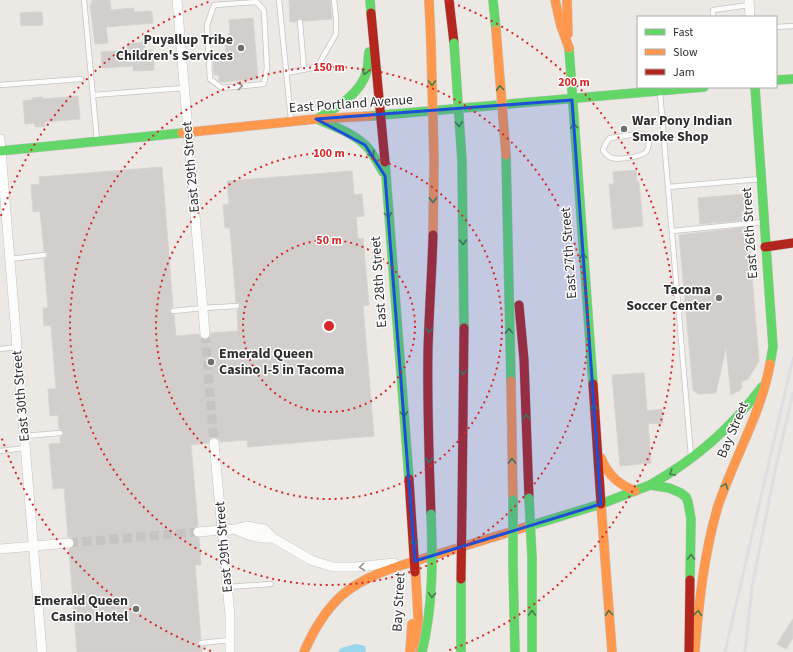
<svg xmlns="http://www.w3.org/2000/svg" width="793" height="652" viewBox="0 0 793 652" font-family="'Source Sans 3',sans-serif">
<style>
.water{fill:#99d6ec}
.building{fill:#d1cecb;stroke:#d7d4d0}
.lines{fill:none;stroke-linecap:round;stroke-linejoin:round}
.street-tunnel{stroke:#c6c3c0;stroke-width:9;stroke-dasharray:9 4.5;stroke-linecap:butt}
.lane-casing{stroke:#c5c4c5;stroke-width:6}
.street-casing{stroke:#c5c4c5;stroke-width:10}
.fast-casing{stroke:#c5c4c5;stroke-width:10}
.slow-casing{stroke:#c5c4c5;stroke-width:10}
.jam-casing{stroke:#c5c4c5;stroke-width:10}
.lane{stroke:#fcfcfb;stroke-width:4.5}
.street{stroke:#fcfcfb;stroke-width:9}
.fast{stroke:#63d668;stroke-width:9}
.slow{stroke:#ff974d;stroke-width:9}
.jam{stroke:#b3261e;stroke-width:9}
.rail{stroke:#dfdfe1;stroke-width:3}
.fast-bridge-casing{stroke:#c6c5c4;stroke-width:10;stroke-linecap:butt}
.slow-bridge-casing{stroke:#c6c5c4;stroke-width:10;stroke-linecap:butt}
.jam-bridge-casing{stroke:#c6c5c4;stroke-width:10;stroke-linecap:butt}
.fast-bridge{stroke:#63d668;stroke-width:9}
.slow-bridge{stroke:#ff974d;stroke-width:9}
.jam-bridge{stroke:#b3261e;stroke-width:9}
.oneway{stroke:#467a48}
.oneway2{stroke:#959594}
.marked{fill:#1d4ed8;fill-opacity:0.2;stroke:#1d4ed8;stroke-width:3;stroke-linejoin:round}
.ring{fill:none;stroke:#d62828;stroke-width:2;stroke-dasharray:2 4}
.poi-dot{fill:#706f6e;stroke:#fff;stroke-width:1.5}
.labels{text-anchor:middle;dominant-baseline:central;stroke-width:3;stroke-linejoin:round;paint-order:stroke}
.poi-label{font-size:14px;font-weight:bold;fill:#2e2e2e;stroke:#fff;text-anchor:end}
.street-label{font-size:14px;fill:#2e2e2e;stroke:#fff}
.centre{fill:#d62828;stroke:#fff;stroke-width:2}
.ring-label{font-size:12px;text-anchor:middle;font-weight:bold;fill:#d62828;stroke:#fff;stroke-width:3;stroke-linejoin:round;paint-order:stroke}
</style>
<rect width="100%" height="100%" fill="#ece8e4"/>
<path class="water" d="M356,644L365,646L366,652H338L341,648Z"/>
<path class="building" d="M92,0H110L111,10L134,8V12L150,11V12H152L153,23L106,27L108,43L95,44L90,4H92Z
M289,0H330L332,19L304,21L300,18L298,19L296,22H290Z
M36,12H42L43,25L21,26L20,13Z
M253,18L258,79L221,82L219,81V75H214L213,60L226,58L225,42H229L228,34L230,33L229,20Z
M144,42L145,50H153L154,70L133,71V66L102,68L101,52L128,50L127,44Z
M78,96L80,119L45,122V126L35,127L34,123L25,124L23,101L32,100V98L43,97V99Z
M162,167L173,307L171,308L169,312L171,314L174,315L176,336L199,334L200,338L205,340L210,337L211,333L238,331L237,310L240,308L241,305L239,303L236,302L230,228H225L223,205L229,204L227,181L352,171L354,195L362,194L364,216L356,217L358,239L363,238L369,305L363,306L374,436L248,447L247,440L220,442L219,439L214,437L210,438L208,443L191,445L198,526L194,527L192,533L195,537L199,538L201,565H195L201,639L199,640L197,643L198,645L202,647V652H77L69,549L74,546L75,542L72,538L68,537L64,488L53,489L49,444L61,443L60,437L62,436L64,433L63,431L59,429L58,415L50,416L48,389H56L51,325L44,326L43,308H48L44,259L47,258L48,255L47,252L44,251L40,211L33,212L31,185L40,184L39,177Z
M636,170L637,182H639L643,226L613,229L609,184H614L613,172Z
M745,194L747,220L700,224L698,198Z
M748,227L759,361L748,379L741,382L742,387L740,390L731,395L726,347L716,393L698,394L693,390L679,235Z
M644,373L647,411L662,409L663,423L648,424L651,463L620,466L612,375Z
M793,619V638L786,649L777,644Z"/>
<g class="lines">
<path class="street-tunnel" d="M205,334L214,443
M69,543L198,532"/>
<g class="lane-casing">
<path id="lane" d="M84,0L97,140
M279,0L291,120
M214,5L207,25L210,79L222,88L264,84L267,68L264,11L257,2
M214,5L257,2
M713,17V10L749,5
M300,22L304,70
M776,27L793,26
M287,73L317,67L336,34V18L334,0
M0,85L81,79
M660,93L691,456
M93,95L184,88
M638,134L644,135L649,140C649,144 649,148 646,152C641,157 619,160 612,158C607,157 605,153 603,150L606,143L610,138Z
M649,140L663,134
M668,187L761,179
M672,231L764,222
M10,259L44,255
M173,311L203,308L237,306
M0,349L17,347
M24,436L60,433
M0,451L25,448
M227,587L271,584
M201,643L230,640"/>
</g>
<g class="street-casing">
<path id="street" d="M177,0L205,334
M749,0L750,17
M0,139L42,652
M214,443L230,616V652
M235,529C248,536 260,539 273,538
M198,532L235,529L247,526L264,529L273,538L311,560L333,567H356L394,563
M0,549L69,543"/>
</g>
<g class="fast-casing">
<path id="fast" d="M370,0L371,13
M493,0L496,30
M569,48L593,384
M776,80L793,79
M755,87L773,347L770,364
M371,116L704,87
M320,117C338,107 361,93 367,71C368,65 368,58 369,52
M319,120C335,127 356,134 368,148C374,155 378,164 383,172
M0,151L182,133
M506,155L511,381
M462,161L464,328
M385,162L409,479
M650,485C696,459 730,429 762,387
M526,527L601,504L650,485L669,488L681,493L686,497L688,502L691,519L690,580
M532,558V652
M513,565L515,652
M461,579V652"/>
</g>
<g class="slow-casing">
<path id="slow" d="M429,0L431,44
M555,0L561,26L569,48
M567,0L568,34
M182,133L316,119L371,116
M433,235L434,161
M511,381L513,500
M601,458C608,475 618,484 635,491
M601,504L612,652
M415,561L420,652
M695,650C699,602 704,553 718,506C734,458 761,414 770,364
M304,652C313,631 324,612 341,596C367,573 403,565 435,555C466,546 496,536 526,527
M410,652L412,624"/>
</g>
<g class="jam-casing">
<path id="jam" d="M449,0L454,43
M371,13L385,162
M765,247L793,243
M519,305L524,360L529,498
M593,384L601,504
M409,479L415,572
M462,507L464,328
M431,514C429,459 427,405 428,350C429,312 432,273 433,235
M689,652L690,580"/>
</g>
<use href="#lane" class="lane"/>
<use href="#street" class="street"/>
<use href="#fast" class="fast"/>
<use href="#slow" class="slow"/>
<use href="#jam" class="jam"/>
<path class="rail" d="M725,652L793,358
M745,652L752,587L775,471L793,393"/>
<g class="fast-bridge-casing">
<path id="fast-bridge" d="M454,43L462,161
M529,498L532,558
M513,500V565
M422,652C433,606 433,561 431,514"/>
</g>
<g class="slow-bridge-casing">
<path id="slow-bridge" d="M496,30L506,155
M431,44L434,161"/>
</g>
<g class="jam-bridge-casing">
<path id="jam-bridge" d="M461,579L462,507"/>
</g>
<use href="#fast-bridge" class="fast-bridge"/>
<use href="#slow-bridge" class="slow-bridge"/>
<use href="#jam-bridge" class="jam-bridge"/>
</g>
<defs><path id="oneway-chevron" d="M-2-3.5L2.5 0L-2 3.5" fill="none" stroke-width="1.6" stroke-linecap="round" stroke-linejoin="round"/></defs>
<g class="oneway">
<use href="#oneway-chevron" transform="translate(365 72) rotate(105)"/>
<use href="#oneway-chevron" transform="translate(432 83) rotate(89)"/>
<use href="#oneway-chevron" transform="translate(500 88) rotate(-95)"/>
<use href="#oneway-chevron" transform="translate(459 124) rotate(86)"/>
<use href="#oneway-chevron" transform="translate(574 126) rotate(-94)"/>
<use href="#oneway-chevron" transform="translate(372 154) rotate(55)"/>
<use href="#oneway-chevron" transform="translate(433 200) rotate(91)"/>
<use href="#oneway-chevron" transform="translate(388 215) rotate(86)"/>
<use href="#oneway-chevron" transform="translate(463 242) rotate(89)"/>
<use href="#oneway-chevron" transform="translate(583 256) rotate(-94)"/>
<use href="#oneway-chevron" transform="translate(429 330) rotate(93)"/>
<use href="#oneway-chevron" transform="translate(509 331) rotate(-91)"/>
<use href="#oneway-chevron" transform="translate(463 372) rotate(90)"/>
<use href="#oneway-chevron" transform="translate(594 407) rotate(-94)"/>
<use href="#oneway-chevron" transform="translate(404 414) rotate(86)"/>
<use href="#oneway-chevron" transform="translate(526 417) rotate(-92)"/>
<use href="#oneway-chevron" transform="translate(429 460) rotate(88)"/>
<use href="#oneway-chevron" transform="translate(512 461) rotate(-91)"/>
<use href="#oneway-chevron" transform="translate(672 473) rotate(149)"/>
<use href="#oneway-chevron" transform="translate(725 486) rotate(-70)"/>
<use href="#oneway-chevron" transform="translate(414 543) rotate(86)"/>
<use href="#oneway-chevron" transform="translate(691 557) rotate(-90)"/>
<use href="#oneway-chevron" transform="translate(432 595) rotate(94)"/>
<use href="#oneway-chevron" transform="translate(532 613) rotate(-90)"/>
<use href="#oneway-chevron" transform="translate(609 613) rotate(-94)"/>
<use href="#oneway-chevron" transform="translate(698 613) rotate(-84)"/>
</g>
<g class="oneway2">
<use href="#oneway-chevron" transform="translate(240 86) rotate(-6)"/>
<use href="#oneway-chevron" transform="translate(362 567) rotate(174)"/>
</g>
<path class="marked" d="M572,100L601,504L415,561L385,176L365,145L316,119Z"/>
<g class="ring">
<circle cx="329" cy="326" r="86"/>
<circle cx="329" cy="326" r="173"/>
<circle cx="329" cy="326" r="259"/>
<path d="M211 651A346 346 0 0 1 1 436M1 216A346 346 0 0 1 211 1M447 1A346 346 0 0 1 447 651"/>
</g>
<g class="poi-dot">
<circle cx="241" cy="48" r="4"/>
<circle cx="624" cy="129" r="4"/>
<circle cx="719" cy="298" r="4"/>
<circle cx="211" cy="362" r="4"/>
<circle cx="136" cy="609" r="4"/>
</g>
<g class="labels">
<g class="poi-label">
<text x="233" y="40">Puyallup Tribe<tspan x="233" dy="16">Children's Services</tspan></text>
<text x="632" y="121" text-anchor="start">War Pony Indian<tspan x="632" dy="16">Smoke Shop</tspan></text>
<text x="711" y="290">Tacoma<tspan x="711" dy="16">Soccer Center</tspan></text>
<text x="219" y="354" text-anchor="start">Emerald Queen<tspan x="219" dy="16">Casino I-5 in Tacoma</tspan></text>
<text x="128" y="601">Emerald Queen<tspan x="128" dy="16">Casino Hotel</tspan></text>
</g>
<g class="street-label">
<text transform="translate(351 104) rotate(-4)">East Portland Avenue</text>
<text transform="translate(191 167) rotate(-95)">East 29th Street</text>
<text transform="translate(750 233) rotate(-94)">East 26th Street</text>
<text transform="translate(569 253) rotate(-94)">East 27th Street</text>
<text transform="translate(379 282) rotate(-94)">East 28th Street</text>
<text transform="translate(21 396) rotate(-95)">East 30th Street</text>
<text transform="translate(733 430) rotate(-67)">Bay Street</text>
<text transform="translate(224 547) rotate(-95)">East 29th Street</text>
<text transform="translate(399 602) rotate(-87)">Bay Street</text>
</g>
</g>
<circle cx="329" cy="326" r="6" class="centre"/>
<g class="ring-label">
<text x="329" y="71">150 m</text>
<text x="574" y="86">200 m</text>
<text x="329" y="157">100 m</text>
<text x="329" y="244">50 m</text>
</g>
<rect x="637" y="16" width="140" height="72" fill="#ffffff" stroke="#ababab"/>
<rect x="645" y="29" width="20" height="6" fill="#63d668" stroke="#ababab"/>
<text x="673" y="36" font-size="12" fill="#2e2e2e">Fast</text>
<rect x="645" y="49" width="20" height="6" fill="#ff974d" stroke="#ababab"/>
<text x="673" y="56" font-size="12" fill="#2e2e2e">Slow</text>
<rect x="645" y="69" width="20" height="6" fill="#b3261e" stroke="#ababab"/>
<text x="673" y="76" font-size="12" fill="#2e2e2e">Jam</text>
</svg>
